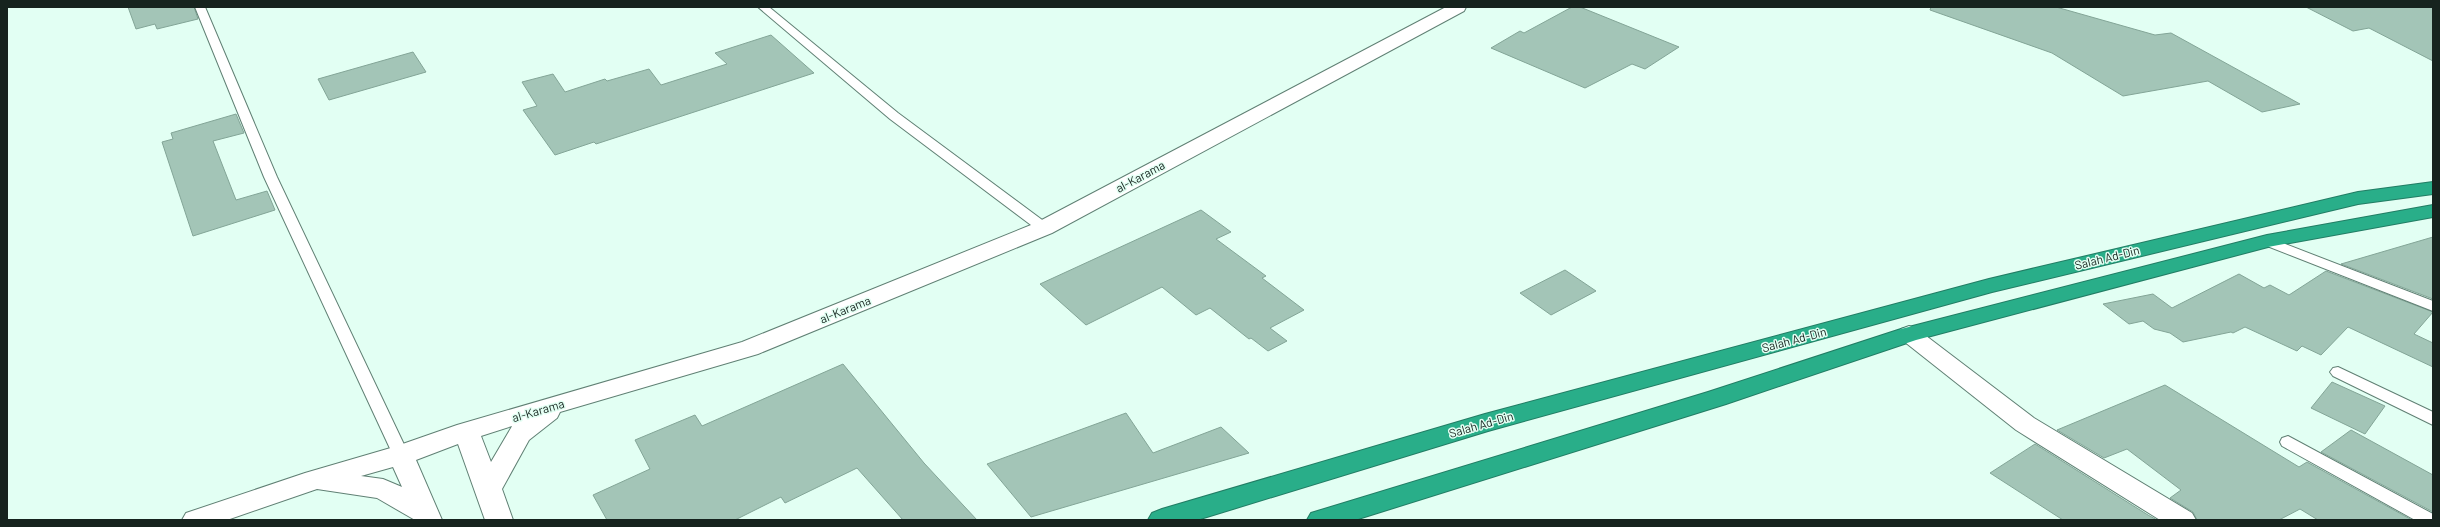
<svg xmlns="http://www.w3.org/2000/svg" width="2440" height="527" viewBox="0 0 2440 527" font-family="Barlow,sans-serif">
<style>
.building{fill:#a3c5b7;stroke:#83a597}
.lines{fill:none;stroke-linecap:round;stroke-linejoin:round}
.lane-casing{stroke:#608074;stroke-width:2}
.street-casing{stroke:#608074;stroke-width:2}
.secondary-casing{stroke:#608074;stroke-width:2}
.highway-casing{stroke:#227d64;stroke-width:2}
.lane{fill:#fff;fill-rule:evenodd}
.street{fill:#fff;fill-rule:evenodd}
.secondary{fill:#fff;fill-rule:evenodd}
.highway{fill:#29ae89;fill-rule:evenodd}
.labels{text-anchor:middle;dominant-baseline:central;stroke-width:3;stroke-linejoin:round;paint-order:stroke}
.street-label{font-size:12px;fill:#16231e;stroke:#e2fff3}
</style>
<rect width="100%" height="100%" fill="#e2fff3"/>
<path class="building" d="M128,7H194L198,19L157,29L155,24L136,29Z
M1572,7H1580L1679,47L1645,69L1632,64L1585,88L1491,48L1520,31L1524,33Z
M1931,7H2056L2155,35L2171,33L2300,104L2262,112L2208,81L2123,96L2052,53L1930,10Z
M2306,7H2433V61L2369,28L2353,31Z
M771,35L814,73L596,144L594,142L555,155L523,110L537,106L522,82L553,74L565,92L605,79L607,81L649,69L661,85L727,64L715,53Z
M413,52L426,72L329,100L318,79Z
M236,114L244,133L213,141L236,200L267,191L275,210L193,236L162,142L173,139L171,133Z
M1201,210L1231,232L1216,239L1266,276L1262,278L1304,310L1270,328L1287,341L1268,351L1251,338L1249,339L1210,308L1196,315L1162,287L1086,325L1040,284Z
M2433,237V299L2341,264Z
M1565,270L1596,291L1551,315L1520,293Z
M2326,271L2433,312L2414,334L2433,343V367L2348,327L2321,355L2302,346L2297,351L2245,327L2233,333L2231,332L2183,342L2170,333L2154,329L2143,321L2129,324L2103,304L2153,294L2172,308L2239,274L2264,288L2270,285L2289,295Z
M843,364L924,463L977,520H903L857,468L785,503L781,497L735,520H607L593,495L650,469L635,440L695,415L702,426Z
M2332,382L2385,406L2365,434L2311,408Z
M2165,385L2299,467L2307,462L2412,520H2318L2300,509L2279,520H2197L2193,512L2170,498L2181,490L2127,449L2104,458L2057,430Z
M1126,413L1153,453L1221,427L1249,453L1031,517L987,464Z
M2351,430L2433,475V512L2321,452Z
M2035,444L2148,515L2157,520H2063L1990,473Z"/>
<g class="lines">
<g class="lane-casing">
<path id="lane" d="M195,7H205L277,177L409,455L407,459L401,461L395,459L393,455L264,177Z
M758,7H769L898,113L1049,225L1051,228L1049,231H1039L890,119Z
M2267,237L2433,301V311L2262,244L2260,241L2262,238Z
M2338,367L2433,412V425L2333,376L2330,372L2333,368Z
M2288,436L2433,514V520H2415L2282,446L2280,442L2282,438Z"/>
</g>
<g class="street-casing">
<path id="street" d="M1909,326L1917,329L2034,418L2192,513L2196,520H2160L2016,430L1901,339L1897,334L1901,329Z"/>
</g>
<g class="secondary-casing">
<path id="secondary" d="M1446,7H1466L1464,11L1052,233L758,354L560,412L557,418L529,440L502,489L513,520H485L458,444L416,460L442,520H415L377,498L317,489L227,520H182L186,513L305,473L394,447L457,425L742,342L1036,223ZM512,426L511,428L491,462L481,436ZM393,467L402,487L383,479L361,476Z"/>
</g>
<g class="highway-casing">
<path id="highway" d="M2433,182V194L2358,204L1992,292L1488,431L1197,520H1148L1152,513L1162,509L1485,414L1989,279L2358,192Z
M2433,205V217L2268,247L1916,340L1726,404L1355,520H1307L1311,513L1708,392L1901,329L2267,235Z"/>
</g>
<use href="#lane" class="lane"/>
<use href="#street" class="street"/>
<use href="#secondary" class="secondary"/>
<use href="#highway" class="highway"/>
</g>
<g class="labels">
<g class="street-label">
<text transform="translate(1140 176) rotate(-28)">al-Karama</text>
<text transform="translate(2107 257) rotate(-14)">Salah Ad-Din</text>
<text transform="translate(845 309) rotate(-22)">al-Karama</text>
<text transform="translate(1794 339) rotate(-15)">Salah Ad-Din</text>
<text transform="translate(538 410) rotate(-16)">al-Karama</text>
<text transform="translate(1481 424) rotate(-16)">Salah Ad-Din</text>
</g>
</g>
<rect width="2440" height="527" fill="none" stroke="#16231e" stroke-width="16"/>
</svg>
